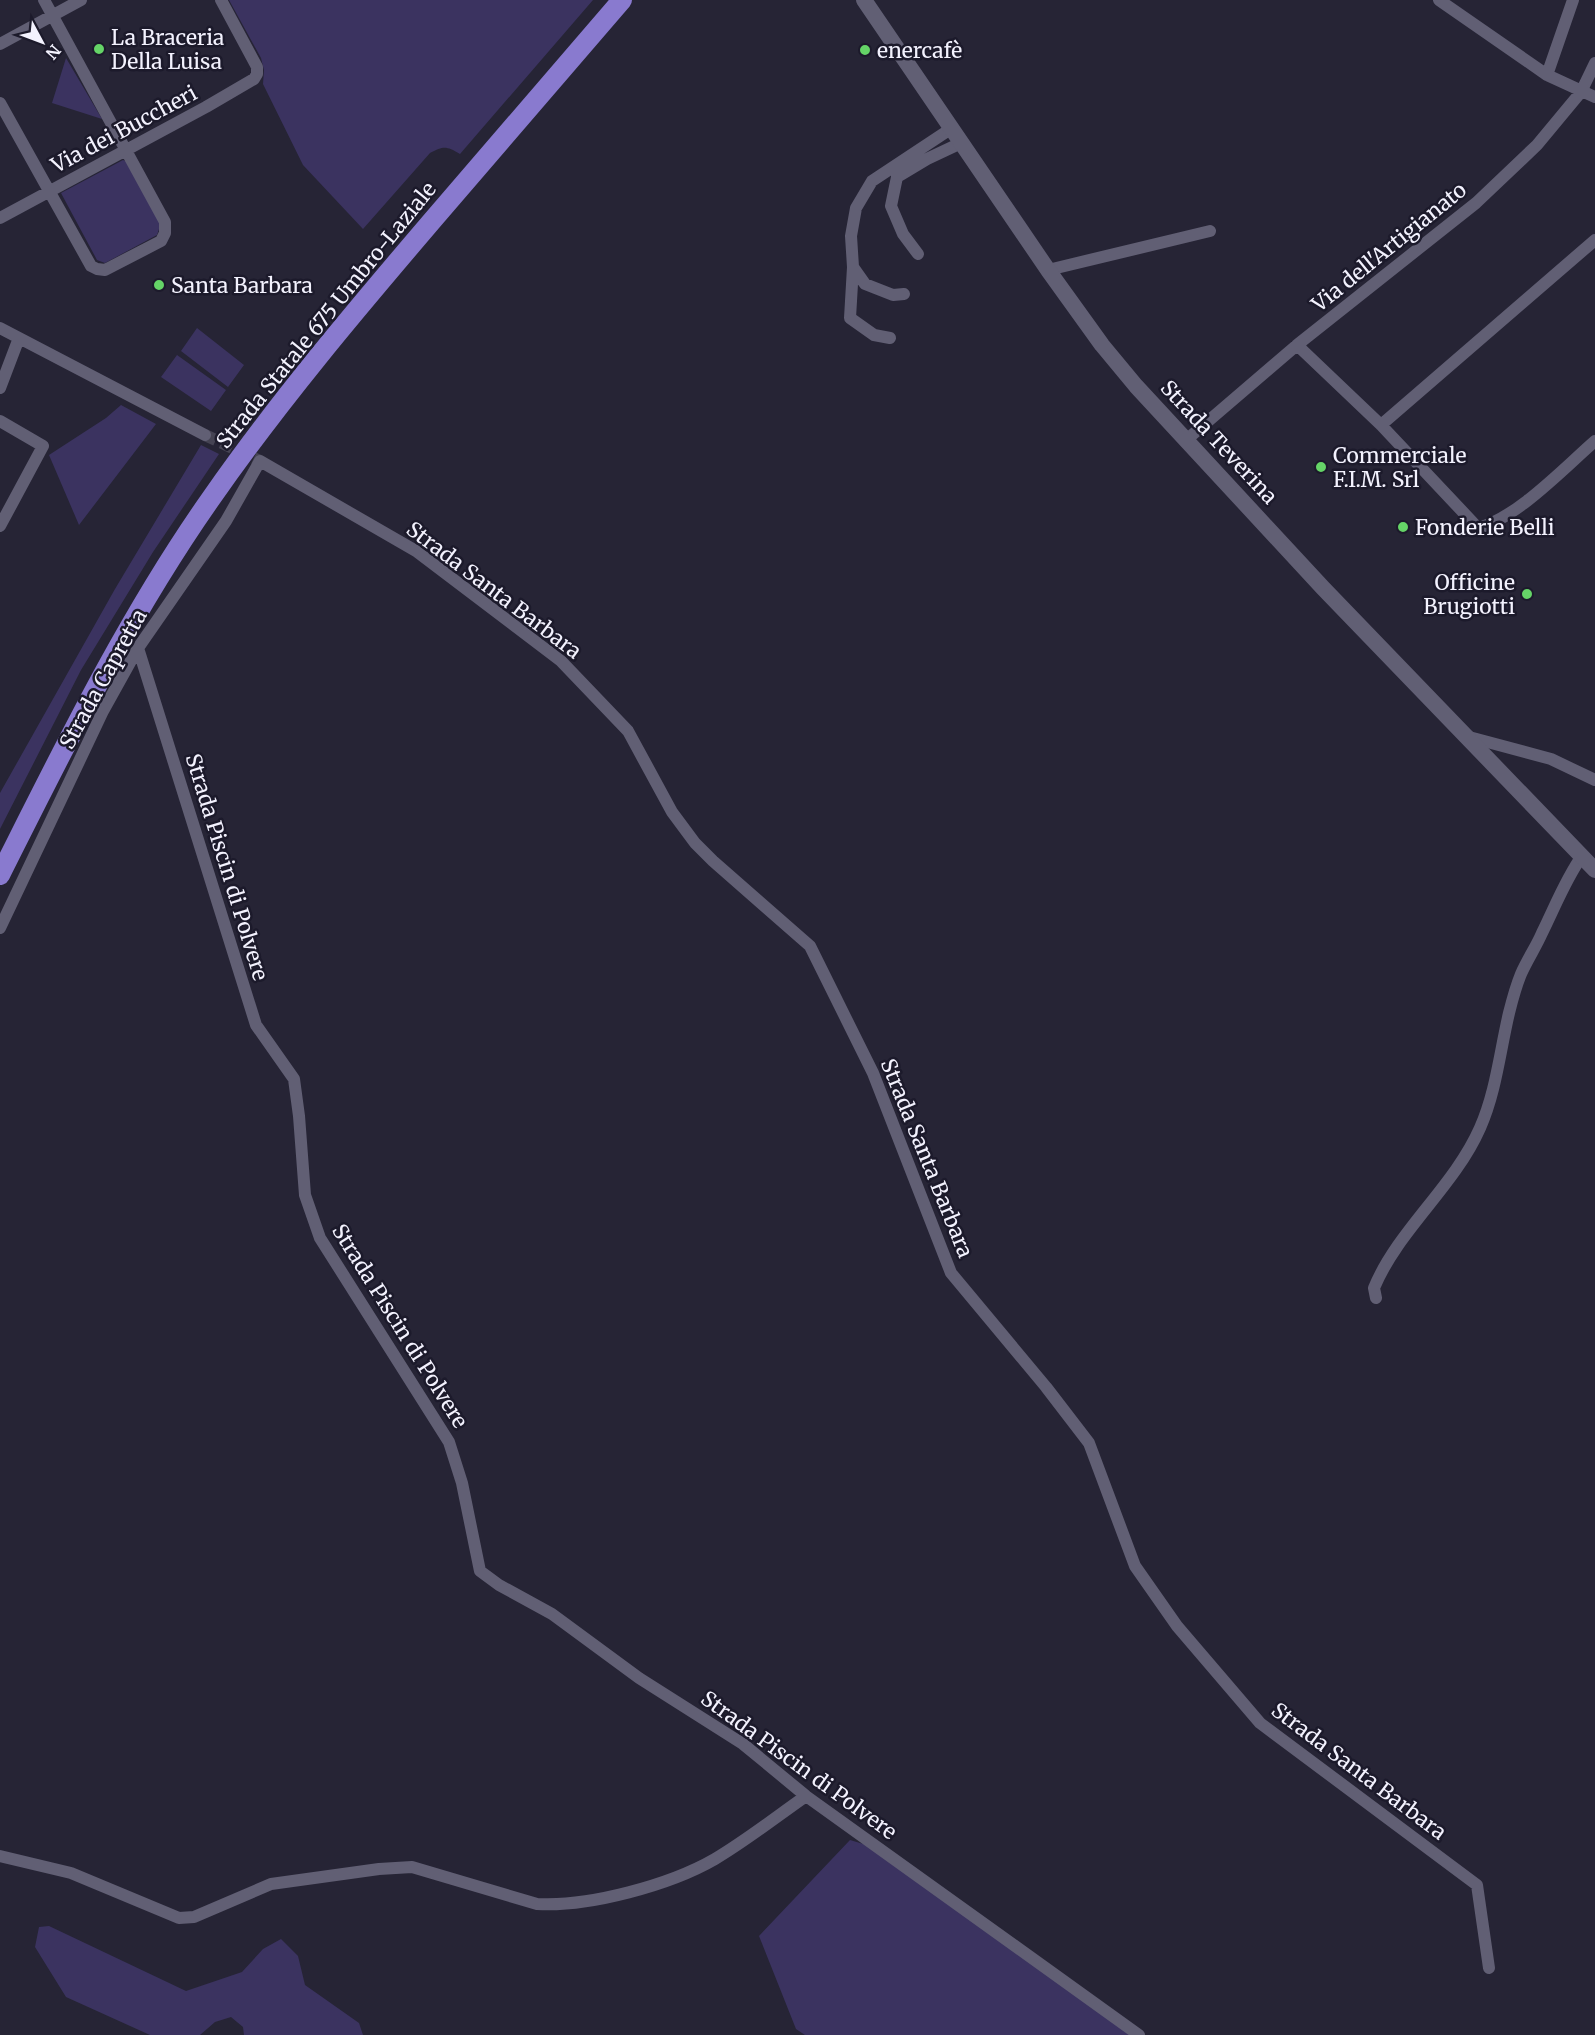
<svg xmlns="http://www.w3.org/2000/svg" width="1595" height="2035" viewBox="0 0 1595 2035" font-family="Merriweather,serif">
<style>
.green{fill:#3b3360}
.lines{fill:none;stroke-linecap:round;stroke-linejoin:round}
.minor-tunnel{stroke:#454353;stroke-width:12;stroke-dasharray:12 6;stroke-linecap:butt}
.minor{stroke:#615f74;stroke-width:12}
.secondary{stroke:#615f74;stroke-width:16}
.trunk{stroke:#897acf;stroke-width:20}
.poi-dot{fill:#65d467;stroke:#1c1a2b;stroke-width:2}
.labels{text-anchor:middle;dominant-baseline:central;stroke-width:5;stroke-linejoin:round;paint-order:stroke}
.poi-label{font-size:21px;fill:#f3f2fe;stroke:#1c1a2b;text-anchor:start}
.street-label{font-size:21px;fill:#f3f2fe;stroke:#1c1a2b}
</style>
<rect width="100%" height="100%" fill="#262435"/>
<path class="green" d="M229,0H593L460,154C446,146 444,146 430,153L363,229L303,165L263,84L264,70L261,58Z
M66,58L102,119L52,103Z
M123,160L128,162L161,223L157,235L105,263L97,260L61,193Z
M197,328L244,365L228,387L181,351Z
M177,355L226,390L211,411L161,377Z
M121,405L156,424L79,525L49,455L106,418Z
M201,445L219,454L153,552L81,670L0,829V793L115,589Z
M850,1840L870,1846L1131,2035H805L796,2029L759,1936Z
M49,1926L186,1991L242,1972L263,1949L281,1939L298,1956L305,1985L359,2023L363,2035H244L243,2027L231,2017L215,2022L200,2035H150L66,1997L35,1947L39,1927Z"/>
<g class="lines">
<path class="minor-tunnel" d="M205,435L260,461"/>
<path class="minor" d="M1439,0L1547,75L1595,97
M0,44L81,0
M1547,75L1573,0
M0,103L91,266L97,269L105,270L161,241L165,233V222L44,0
M0,218L206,107L254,79L257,74V67L221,0
M918,254L903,234L891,206L897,177L927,159L961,143
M853,267L865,284L893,295L904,294
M1048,270L1210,231
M0,328L205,435
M890,338L874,335L850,318L853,267L851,236L856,208L872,181L952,128
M1297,345L1381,425L1478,528C1517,518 1564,468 1595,441
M0,388L19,338
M0,421L43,446L0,526
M1381,425L1595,240
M1185,441L1297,345L1476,203L1537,145L1581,92L1595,63
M138,648L256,1025L294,1079L299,1116L305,1195L320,1238L449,1442L462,1483L480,1571L499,1585L552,1614L639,1678L743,1744L806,1796L1139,2035
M1469,737L1551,759L1595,780
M0,928L103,711L138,648L226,521L260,461L416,551L561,661L628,731L672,812L695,843L713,861L810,946L873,1073L951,1273L1046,1387L1089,1443L1135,1566L1177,1626L1260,1723L1477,1885L1489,1968
M1376,1298L1374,1288C1398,1230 1454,1187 1480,1128C1496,1092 1500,1051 1509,1013C1512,1001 1516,986 1521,974C1527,960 1536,947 1542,933C1555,907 1565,880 1582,856
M0,1856L71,1873L179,1918L194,1917L271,1884L379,1869L412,1867L537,1904C589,1907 670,1885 715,1859C747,1840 776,1817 806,1796"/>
<path class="secondary" d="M864,0L1048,270L1102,345L1136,386L1323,588L1595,870"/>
<path class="trunk" d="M0,875C65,746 128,616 212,497C279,401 355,311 431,222C495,148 559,74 622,0"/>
</g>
<g class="poi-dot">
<circle cx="99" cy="49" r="6"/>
<circle cx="865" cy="50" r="6"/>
<circle cx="159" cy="285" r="6"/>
<circle cx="1321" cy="467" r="6"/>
<circle cx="1403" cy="527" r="6"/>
<circle cx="1527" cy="594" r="6"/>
</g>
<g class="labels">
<g class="poi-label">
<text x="111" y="37">La Braceria<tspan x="111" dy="24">Della Luisa</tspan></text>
<text x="877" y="50">enercafè</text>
<text x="171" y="285">Santa Barbara</text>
<text x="1333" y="455">Commerciale<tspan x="1333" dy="24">F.I.M. Srl</tspan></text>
<text x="1415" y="527">Fonderie Belli</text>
<text x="1515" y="582" text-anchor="end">Officine<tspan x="1515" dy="24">Brugiotti</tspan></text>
</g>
<g class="street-label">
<text transform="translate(124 129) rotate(-28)">Via dei Buccheri</text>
<text transform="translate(1389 247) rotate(-39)">Via dell'Artigianato</text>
<text transform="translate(326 315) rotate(-51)">Strada Statale 675 Umbro-Laziale</text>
<text transform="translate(1219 442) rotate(47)">Strada Teverina</text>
<text transform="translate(494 590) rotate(37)">Strada Santa Barbara</text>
<text transform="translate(103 679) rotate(-61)">Strada Capretta</text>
<text transform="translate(227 867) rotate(73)">Strada Piscin di Polvere</text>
<text transform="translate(927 1158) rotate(68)">Strada Santa Barbara</text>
<text transform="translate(400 1326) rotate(58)">Strada Piscin di Polvere</text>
<text transform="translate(799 1765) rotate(36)">Strada Piscin di Polvere</text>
<text transform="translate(1359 1771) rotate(37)">Strada Santa Barbara</text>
</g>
</g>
<g transform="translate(42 42) rotate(131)" stroke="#1c1a2b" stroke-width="4.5" paint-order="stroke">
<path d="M0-4.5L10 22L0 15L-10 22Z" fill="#f3f2fe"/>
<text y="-9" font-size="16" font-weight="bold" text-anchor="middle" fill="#f3f2fe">N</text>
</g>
</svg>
